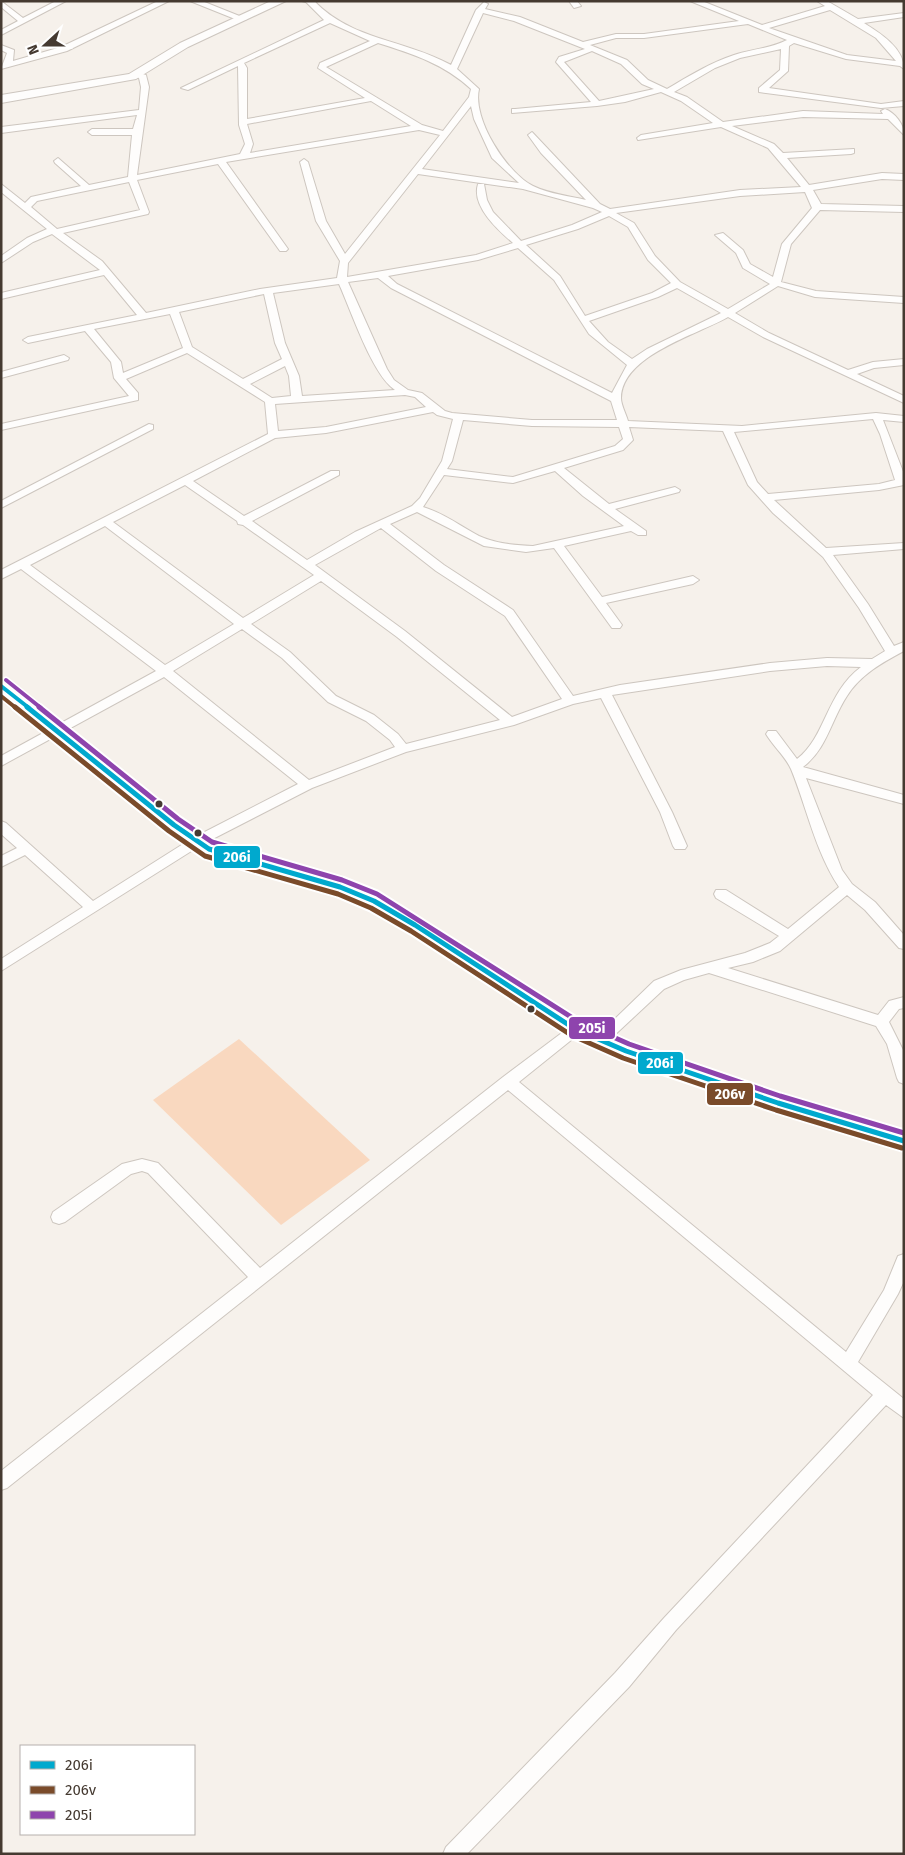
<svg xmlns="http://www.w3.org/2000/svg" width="905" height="1855" viewBox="0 0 905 1855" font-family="'Fira Sans',sans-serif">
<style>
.green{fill:#f9d8bf}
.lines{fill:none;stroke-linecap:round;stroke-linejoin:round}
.street-casing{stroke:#cdc6bf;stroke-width:2}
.secondary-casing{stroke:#cdc6bf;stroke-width:2}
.street{fill:#fefdfc;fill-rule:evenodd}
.secondary{fill:#fefdfc;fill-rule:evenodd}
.bus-1-far1-casing{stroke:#fff;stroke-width:7}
.bus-1-casing{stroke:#fff;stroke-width:9}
.bus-2-far1-casing{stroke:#fff;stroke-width:7}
.bus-2-casing{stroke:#fff;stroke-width:9}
.bus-3-far1-casing{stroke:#fff;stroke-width:7}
.bus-3-casing{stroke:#fff;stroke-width:9}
.bus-1-far1{stroke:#00a9ce;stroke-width:4}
.bus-1{stroke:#00a9ce;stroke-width:5}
.bus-2-far1{stroke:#7a4b2a;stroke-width:4}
.bus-2{stroke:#7a4b2a;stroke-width:5}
.bus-3-far1{stroke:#8e44ad;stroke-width:4}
.bus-3{stroke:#8e44ad;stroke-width:5}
.bus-dot{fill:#453a31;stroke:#fff;stroke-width:2}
.line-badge{stroke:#fff;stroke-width:2}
.badge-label{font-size:14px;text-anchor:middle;font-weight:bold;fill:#fff}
</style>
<rect width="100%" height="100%" fill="#f6f1eb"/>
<path class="green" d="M239,1039L370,1160L281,1225L153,1100Z"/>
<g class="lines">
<g class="street-casing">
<path id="street" d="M1,1L23,18L56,1H66L1,35V30L18,21L1,7Z
M158,1H169L67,51L1,69L7,53L1,50V45L14,50L13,61L61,47Z
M190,1H202L247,19L240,21Z
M305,1H314C353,41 404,39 451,65L476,10L484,2L488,4L485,9L520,17L583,42L616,34H644L739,21L690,1H702L762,25L825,6L817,1H827L858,19L904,13V17L864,23C880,33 904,48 904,69L900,66L846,59L794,43L789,46L788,71L769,88L881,104L904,101V106L881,108L759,92V88L780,70L781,49L740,58L715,68L674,92L687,97L723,122L803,111L883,114L881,111L885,109C895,113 904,124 904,135L888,119L803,117L732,126L774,144L783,153L854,149V153L851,154L787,158L809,185L882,173L904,174V180L882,179L813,190L821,204L904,206V212L820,210L791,244L781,282L816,291L904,297V303L815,297L778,286L735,313L769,333L848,370L873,362L904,359V365L874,368L857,374L904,396V403L763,337L728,317C697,335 622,355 621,398C621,405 626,414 628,421L742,426L876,413L904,416V422L883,420L904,474V485L879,490L774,500L826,548L904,543V549L833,555L868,604L894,646L904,642V651C883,662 860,675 847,696C831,720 827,749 803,767L904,795V804L806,778L842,870L852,884L875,902L904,935V949L899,948L865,910L847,895L780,951L753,962L728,968L878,1015L889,1001L904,997V1008L899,1009L889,1022L904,1052V1084L899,1082L897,1078L887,1044L876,1026L709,973L684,980L664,989L605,1044H595L593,1040L654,981L681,970L745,953L770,943L779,936L716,898L714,894L716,890H726L788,929L839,887C815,851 807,808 791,769C785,756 773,746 766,734L768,731H776L797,759C826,737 826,693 861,667L827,666L770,671L612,695L672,812L687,846L685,849H675L673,846L660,812L601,698L573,704L514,725L406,752L312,788L201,845L1,971V959L83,907L25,855L1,867V856L17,848L1,834V821L6,823L93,901L191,839L298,784L164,677L1,766V756L156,671L21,569L1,579V570L268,434L265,402L187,353L126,379L138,393V400L1,430V424L129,396L114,378L111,362L85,331L28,343L23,340L28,337L137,315L104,275L1,299V293L100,270L52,234L33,242L1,263V256L27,238L47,229L1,192V184L25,203L31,197L81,186L55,163L54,161L58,158L89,185L128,177L132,135H92L88,132L92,129H133L137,115L1,133V127L139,110L141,87L139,78L132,74L136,72L146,75L149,87L137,175L240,154L245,144L239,125L238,66L188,90L181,88L324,20ZM830,10L876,38L896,61L847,55L769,28ZM483,13L514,21L585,49L559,57L556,62L591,102L515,109H512V113L597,106L625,102L661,92L681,101L713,123L641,135L637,138L638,140L721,127L768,148L801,187L740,190L610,209L600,204L532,132L528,135L541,153L586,200C570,196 549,194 533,186C507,173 472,119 479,89L457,69ZM330,23L370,41L320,63L318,68L365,98L247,119V68L244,63ZM748,24L787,40C770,49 751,49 734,55C710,63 689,76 667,89L648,80L627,60L590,45L616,38H644ZM378,43C413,54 444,64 471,89L469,97L443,131L422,125L326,67ZM592,51L621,64L642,84L654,89L599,101L564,62ZM371,101L411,126L250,153L253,144L247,124ZM471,106L474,119L492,158L519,183L422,169ZM419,130L440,135L345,254L326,221L308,162L304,159L300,162L316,221L340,261L337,278L260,289L146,313L102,261L63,233L148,214L149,212L137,180L218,164L280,251H286L288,249L226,162ZM418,174L523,189L593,208L602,212L572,225L521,241L493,212L487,200L484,184H478C471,206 498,230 513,243L476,255L347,277L348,263ZM129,182L140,210L57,229L31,207L37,201ZM805,192L812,208L782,244L773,277L750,264L743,250L723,233L715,235L736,253L743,268L770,284L728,309L680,282L655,256L634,223L616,213L740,196ZM609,216L628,227L648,260L671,283L652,293L585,316L560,276L526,245L578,229ZM518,248L554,280L589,334L627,365L612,393L397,284L388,276L478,260ZM378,278L391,288L611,401L617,420H532L452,413L445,411L422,393L408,390L394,380L387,369L348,282ZM339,284C351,310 372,375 395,390L302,396L299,376L285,343L273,293ZM677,288L721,313L647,349L632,359L608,342L589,321L658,297ZM264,294L275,343L282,359L243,379L192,347L179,312ZM170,314L183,348L123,373L121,362L94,329ZM285,366L289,376L291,396L272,398L250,384ZM405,395L415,397L426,407L326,427L278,431L275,404ZM433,412L437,415L453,419L442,461L420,498L412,506L355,532L307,560L252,521L339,475V471H331L244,516L193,481L275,438L326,433ZM873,419L880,434L895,480L879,484L768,494L757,482L734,432ZM463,420L532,426L619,427L623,439L615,446L513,477L447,469L452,461ZM629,427L723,431L748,485L773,513L823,557L859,608L885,651L872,659L827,658L770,663L620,685L573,696L513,610L444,565L390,524L417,512L484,546L526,552L554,548L612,628H620L622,625L606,603L693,584L699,580L693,576L602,597L564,546L631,531L638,535H646V531L615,509L679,492L680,490L675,487L609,504L564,468L623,450L633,440ZM555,471L583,496L624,526L533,546C515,545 496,544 479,536C460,526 444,513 423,507L444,475L513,483ZM185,485L237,521L238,524L243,525L314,575L243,618L113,522ZM105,526L234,624L165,665L30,565ZM381,528L436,571L505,616L562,699L512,717L405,631L315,565ZM321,581L397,637L500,720L406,744L398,734L374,715L336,696L290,652L251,624ZM242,629L282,658L328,702L366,721L390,740L395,747L309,780L173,671Z
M569,1H577L581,6L574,8Z
M64,355L69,358L68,360L1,378V372Z
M149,424L153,425V429L1,508V501Z
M575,1023L580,1025L582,1029L580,1033L519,1082L846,1352L884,1290L898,1256L904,1254V1281L898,1294L858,1362L904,1399V1418L886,1405L676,1630L629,1687L467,1854H443L446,1847L615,1673L664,1618L873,1395L508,1090L7,1488L1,1490V1471L248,1277L148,1173L142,1171L131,1174L65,1222L59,1224L53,1222L51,1217L53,1212L122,1164L142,1159L158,1163L260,1268L503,1077Z"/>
</g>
<g class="secondary-casing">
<path id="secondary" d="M271,1H286L188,47L136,79L1,103V95L129,74L180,43Z
M302,1H318L313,4Z
M1,680L7,682L181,820L216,844L347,882L381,896L422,920L582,1023L633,1045L778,1094L904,1132V1150L778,1112L619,1057L568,1035L408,930L367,906L334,892L202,854L167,830L1,695Z"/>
</g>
<use href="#street" class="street"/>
<use href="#secondary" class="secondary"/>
<g class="bus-1-far1-casing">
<path id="bus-1-far1" d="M1,686L29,708"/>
</g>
<g class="bus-1-casing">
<path id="bus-1" d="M27,707L174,825L209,849L340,887L374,901L415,925L575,1029L626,1051L778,1103L904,1141"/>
</g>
<g class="bus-2-far1-casing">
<path id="bus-2-far1" d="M1,696L16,708"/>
</g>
<g class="bus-2-casing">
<path id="bus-2" d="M15,707L169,831L205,856L338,894L371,908L411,931L571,1035L623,1058L776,1110L902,1148"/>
</g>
<g class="bus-3-far1-casing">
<path id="bus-3-far1" d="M6,680L41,708"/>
</g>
<g class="bus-3-casing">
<path id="bus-3" d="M39,707L178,819L212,842L342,880L377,894L579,1022L629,1044L780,1096L904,1133"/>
</g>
<use href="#bus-1-far1" class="bus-1-far1"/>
<use href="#bus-1" class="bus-1"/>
<use href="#bus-2-far1" class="bus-2-far1"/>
<use href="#bus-2" class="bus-2"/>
<use href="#bus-3-far1" class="bus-3-far1"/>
<use href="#bus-3" class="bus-3"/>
</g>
<g class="bus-dot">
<circle cx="159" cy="804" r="4.5"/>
<circle cx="198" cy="833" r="4.5"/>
<circle cx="531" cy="1009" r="4.5"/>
</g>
<g class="line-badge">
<rect x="213" y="845" width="48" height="24" rx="5" fill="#00a9ce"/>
<rect x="568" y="1016" width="48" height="24" rx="5" fill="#8e44ad"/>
<rect x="637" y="1051" width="47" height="24" rx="5" fill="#00a9ce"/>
<rect x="706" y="1082" width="48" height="24" rx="5" fill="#7a4b2a"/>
</g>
<g class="badge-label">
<text x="237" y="862">206i</text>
<text x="592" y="1033">205i</text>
<text x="660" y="1068">206i</text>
<text x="730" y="1099">206v</text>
</g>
<rect width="905" height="1855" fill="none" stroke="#453a31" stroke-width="5"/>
<rect x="20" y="1745" width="175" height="90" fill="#ffffff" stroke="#b5b0ad"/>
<rect x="30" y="1761" width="25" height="8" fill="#00a9ce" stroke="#b5b0ad"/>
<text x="65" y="1770" font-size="15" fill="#453a31">206i</text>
<rect x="30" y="1786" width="25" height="8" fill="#7a4b2a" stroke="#b5b0ad"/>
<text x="65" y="1795" font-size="15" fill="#453a31">206v</text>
<rect x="30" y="1811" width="25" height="8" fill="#8e44ad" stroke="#b5b0ad"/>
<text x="65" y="1820" font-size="15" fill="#453a31">205i</text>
<g transform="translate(45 45) rotate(249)" stroke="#ffffff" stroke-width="4" paint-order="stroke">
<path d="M0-4L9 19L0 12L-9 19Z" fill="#453a31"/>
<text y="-8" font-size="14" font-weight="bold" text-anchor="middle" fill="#453a31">N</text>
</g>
</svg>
